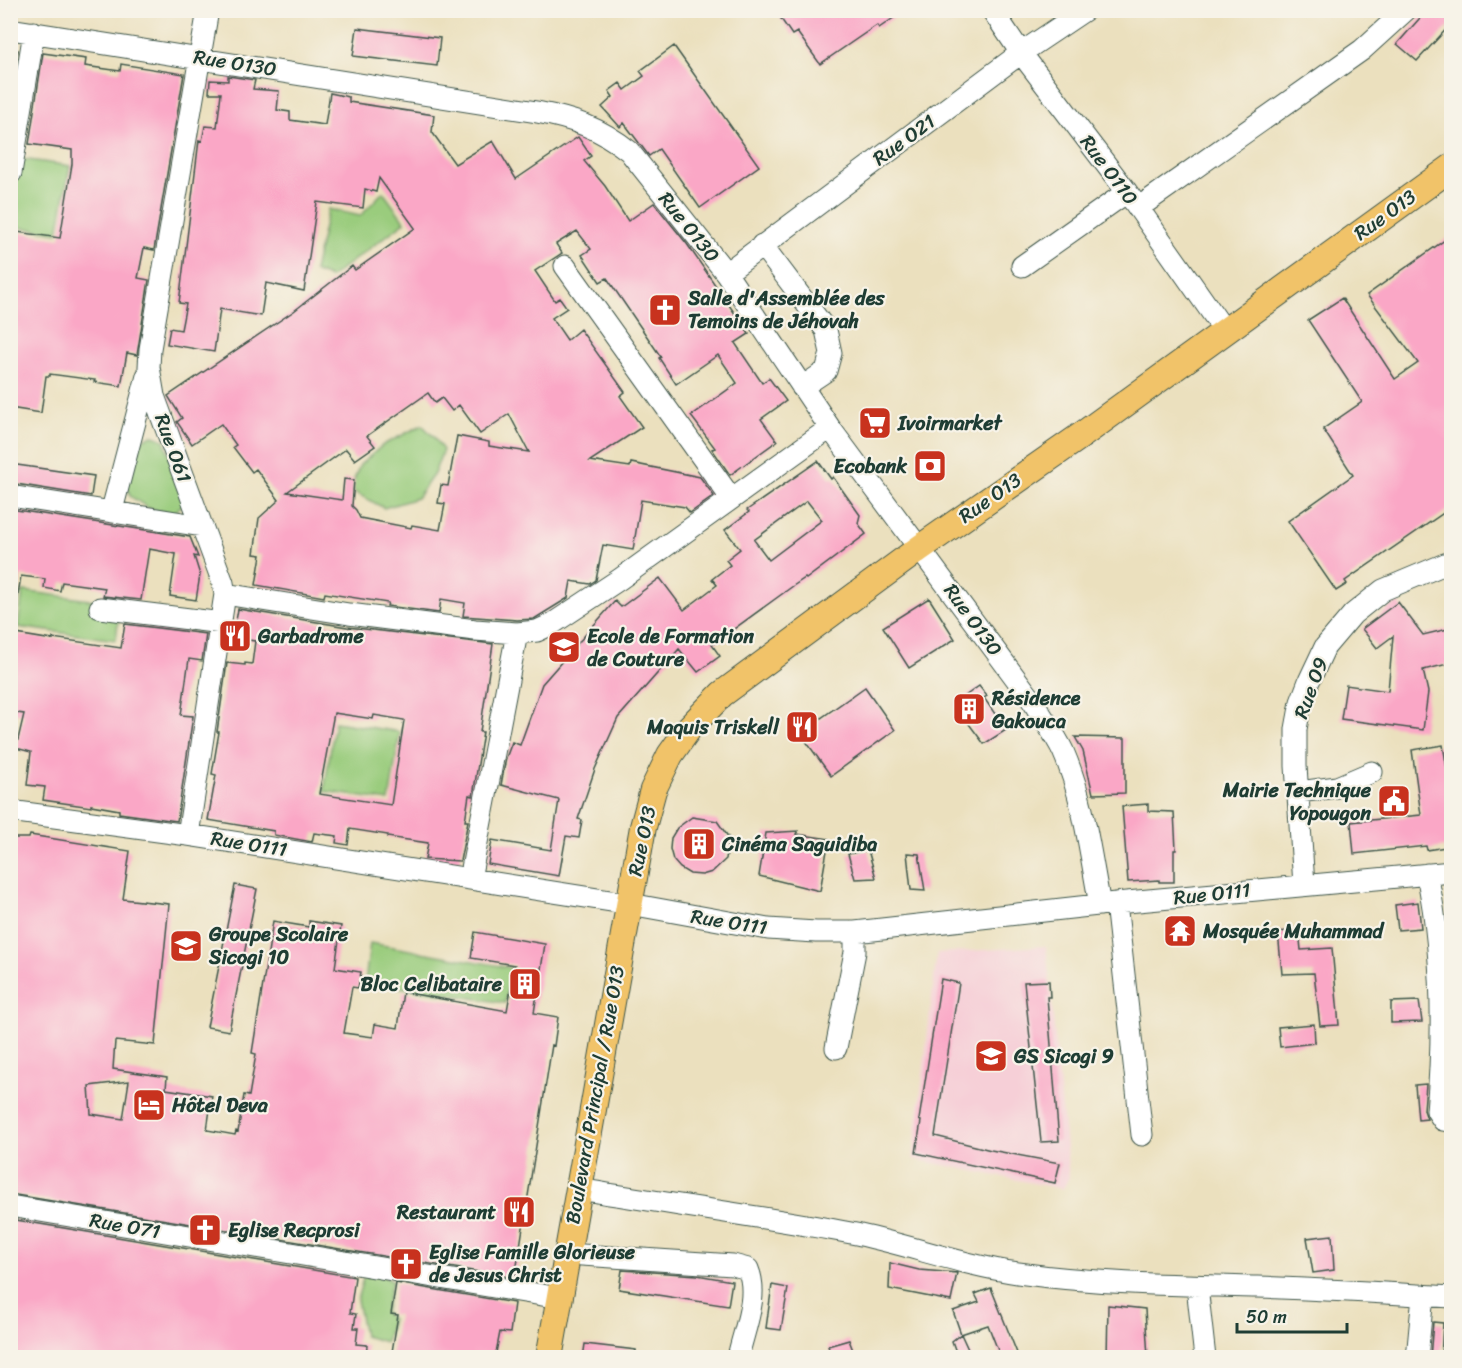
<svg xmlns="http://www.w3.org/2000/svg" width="1462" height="1368" viewBox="0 0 1462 1368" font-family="Sriracha,sans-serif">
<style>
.built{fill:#f6cfd7}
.green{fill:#9acc7d;stroke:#5c8458;stroke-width:1.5}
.building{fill:#faa7c6;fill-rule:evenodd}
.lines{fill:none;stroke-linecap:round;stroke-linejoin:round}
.minor-casing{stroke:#3e5549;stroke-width:23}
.major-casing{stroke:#3e5549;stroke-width:28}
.minor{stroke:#fff;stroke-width:21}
.major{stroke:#f1c369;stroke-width:26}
.labels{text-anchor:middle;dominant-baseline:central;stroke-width:4.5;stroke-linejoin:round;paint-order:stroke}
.street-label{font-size:20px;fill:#1f3d34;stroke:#f7f3e8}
.poi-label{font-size:20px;font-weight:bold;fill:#1f3d34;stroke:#f7f3e8;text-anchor:start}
</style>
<rect width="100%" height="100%" fill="#f7f3e8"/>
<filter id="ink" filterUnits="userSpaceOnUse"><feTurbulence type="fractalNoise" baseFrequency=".0167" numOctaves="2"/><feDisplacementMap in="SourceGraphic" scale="12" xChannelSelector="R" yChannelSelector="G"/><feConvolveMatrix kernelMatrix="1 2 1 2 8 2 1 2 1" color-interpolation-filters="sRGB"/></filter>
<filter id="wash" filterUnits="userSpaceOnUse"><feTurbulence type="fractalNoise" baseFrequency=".008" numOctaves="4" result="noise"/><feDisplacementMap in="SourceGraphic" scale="24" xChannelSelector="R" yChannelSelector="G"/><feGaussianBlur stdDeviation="1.35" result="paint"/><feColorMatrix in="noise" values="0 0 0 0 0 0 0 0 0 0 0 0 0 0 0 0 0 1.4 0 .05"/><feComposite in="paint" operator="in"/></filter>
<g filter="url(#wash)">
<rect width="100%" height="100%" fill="#ebe0be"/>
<path class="built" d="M1046,946L1069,1177L1063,1189L913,1159L937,953Z"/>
<path class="green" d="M15,158L70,166L58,233L11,226V186Z
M383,192L405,222L330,278L314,271L328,209L360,216Z
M422,425L434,437L443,450L434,474L417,498L384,508L350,490L360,465L383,445Z
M152,435L164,440L185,502L173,514L148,508L130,496L125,477L134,444Z
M23,591L97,601L119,614L116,640L18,627Z
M335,722L400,732L389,801L324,791Z
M370,943L512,968L505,1003L365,982Z
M379,1274L392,1281L385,1313L392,1319L386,1342L364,1336L357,1300L364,1275Z"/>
<g id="blocks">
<path class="building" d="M775,10H905L879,28L877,25L820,64L797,32L792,35Z
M1427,10H1452V23L1417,61L1397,44Z
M357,28L440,38L437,66L353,56Z
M674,46L759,166L700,208L659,149L649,156L624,123L620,127L602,107L613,97L609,91L620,83L625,90L644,76L640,71Z
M10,48L18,50L10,97Z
M43,53L86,59L85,66L120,71L121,64L184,74L154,250L144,248L138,278L149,280L137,355L127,353L121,386L94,382L95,380L50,374V376H46L41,413L10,408V231L60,238L72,164V150L29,144Z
M228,76L255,80L253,89L279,91L277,110L290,112V120L325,125L330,93L349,97V102L434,115L432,132L455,164L493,141L516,179L578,137L591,156L584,161L605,186L628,221L654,203L687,244L749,334L735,343L762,383L769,378L786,401L761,419L777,441L730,475L712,449L715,448L691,416L737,383L718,355L676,384L659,358L661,357L607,278L600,282L582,255L591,249L577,231L556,244L562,253L535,271L555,301L560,298L567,308L552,318L567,340L580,329L625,392L620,396L642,427L590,461L630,467L631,463L700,477L714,496L690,513L685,507L641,500L633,550L603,545L596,580L590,584L571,581L568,598L534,619L517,620L463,616L465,603L441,599L439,613L387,606L388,603L325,593L324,597L256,585L261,555L254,554L259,518L279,500L256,469L252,472L233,447L236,445L221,424L192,444L177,422L182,418L168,396L294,311L352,266L355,270L415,228L379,178L376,192L365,189L363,208L317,202L304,291L266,283L261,316L220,309L214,352L167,344L170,328L181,330L186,304L179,303L199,140L202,141L205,126L217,127L221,93H209L210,80L228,81ZM428,393L435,403L442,398L452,411L459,405L480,434L509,414L529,452L489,446V442L457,436L448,486L441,485L438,503L445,504L440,530L412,525L411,528L360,518L356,510L352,506L354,480L344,479L342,500L287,492L346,449L355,460L375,446L367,436Z
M1452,235V507L1345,581L1347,584L1336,591L1288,521L1353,475L1323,429L1362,402L1308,320L1342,298L1395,379L1418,363L1367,295Z
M818,461L831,479L833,477L860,515L858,523L866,534L806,579L805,578L793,586L712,645L720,656L698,672L679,649L618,718L595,769L578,819L582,820L579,838L566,836L559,876L488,864L492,840L551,850L559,800L501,785L506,758L512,742L520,745L542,684L615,601L621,607L660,578L684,610L717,585L712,579L730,565L726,560L740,549L725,530L749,512L747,510ZM807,501L822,520L769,560L754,540Z
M10,464L94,476L91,496L10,483Z
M10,509L190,537L198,557L194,556L200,575L196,600L170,596L176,554L149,549L141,600L103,596L105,588L62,582L60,591L44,588L45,579L21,576L17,601H10Z
M929,598L955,639L909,668L883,627Z
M1398,602L1423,635L1452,628V644L1449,645L1452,663L1423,670L1428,692L1423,730L1341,719L1346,685L1388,691L1393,636L1377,648L1362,629Z
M238,609L347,627L493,644L480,732H483L473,796L469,795L465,821H468L460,861L425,859L428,843L387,837L388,835L350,829L348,845L336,843L337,836L314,833L312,842L274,835V831L208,820L216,775L212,774L219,732H217L227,663L245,665V663L252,664L255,641L233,638ZM334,713L373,719L374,715L404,720L391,805L319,794Z
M125,624L206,634L202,661L189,659L181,715L193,716L177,821L119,813V810L91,805V807L43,800L45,787L27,785L31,752L16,748L24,714L10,712V633L53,640V638L121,648Z
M979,686L987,696L984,698L1006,730L984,744L954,704Z
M865,687L895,730L831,776L800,733Z
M1075,737L1125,738V793L1093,794L1083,751Z
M1443,745L1452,798V846L1427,850L1426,846L1354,854L1351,822L1421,815L1412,750Z
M1148,804V811L1174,812L1176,850H1174V882H1159V880L1128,882L1122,806Z
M692,817L717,821L729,838L726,859L712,872L702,875L690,874L680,868L673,860L670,849L671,838L677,828Z
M798,831L796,834L829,839L820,891L759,876L766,833Z
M30,835L130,851L123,899L169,904L155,1045L115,1041L113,1069L167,1077L166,1089L212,1096L207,1130L235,1135L236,1131L238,1132L244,1095L249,1096L256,1054L252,1053L273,921L309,927V921L341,926L335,968L361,972L358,988L352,987L344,1033L373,1037L375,1024L398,1028L403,992L507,1011L515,965L471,958L475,932L545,944L534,1013L558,1017L554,1046L552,1045L515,1278L10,1194V838H29ZM129,1081L123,1119L91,1114L89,1086Z
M868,850L876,878L855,879L848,854Z
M907,853L919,854L925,891L911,890Z
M235,885L257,889L229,1031L207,1027Z
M1418,902L1421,928L1398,930L1395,905Z
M1299,930L1301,950L1332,948L1339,1025L1320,1026L1314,973L1282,974L1278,932Z
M941,979L959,983L935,1136L991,1150L1060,1163L1055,1183L916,1153L921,1121L919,1120Z
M1049,981L1050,997H1047L1059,1141L1041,1142L1024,982Z
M1419,1001L1422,1022L1391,1023V1002Z
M1314,1024L1315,1043L1280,1047L1278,1027Z
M1426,1084L1424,1110L1427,1119L1418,1120L1415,1085Z
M10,1219L355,1277L350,1313L356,1314L354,1328H358L356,1344L367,1345L366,1358H10Z
M1332,1235L1334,1270L1313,1273L1307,1238Z
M890,1263L919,1270L957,1273L951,1301L889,1289Z
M622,1270L697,1275L732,1281L728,1306L619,1289Z
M396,1283L514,1303L510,1333L500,1332L495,1358H391L398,1315L391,1314Z
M772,1285L788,1288L781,1330L766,1328Z
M991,1288L1019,1358H1001L988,1325L961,1334L953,1311L979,1302L975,1294Z
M1108,1305L1145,1309L1148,1358H1107Z
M1433,1322L1443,1323L1441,1358H1430Z
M961,1334L972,1358H958L952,1341Z
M849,1340L856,1358H832L828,1346Z
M585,1344L636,1350V1358H583Z"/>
</g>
</g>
<g filter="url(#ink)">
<use href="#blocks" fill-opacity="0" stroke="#3e5549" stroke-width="1.5"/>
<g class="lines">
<g class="minor-casing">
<path id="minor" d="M992,10L1021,53L1127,192L1224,330
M10,29L537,112C574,119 600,128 629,151L726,273L830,428L1034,703C1043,719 1055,734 1063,751C1084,799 1090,853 1100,905
M11,173L34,32
M1138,208L1362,50L1406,10
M762,245L826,330L831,353L826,371L802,387
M565,266L731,498
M1022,266L1127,192
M726,273L1021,53L1085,10
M10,496L202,526
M112,510L147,376
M225,594L349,614L475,630L517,633L537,631L552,624L620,579L830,428
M100,608L222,623
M1299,792L1337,787L1372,772
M10,811L188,835L630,904L768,929L816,932H855L1116,903L1452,872
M188,835L225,594L223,583L154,396L149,367L150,349L208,10
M1427,874C1443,951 1444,1033 1437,1111L1443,1120L1452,1121
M470,879L517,633
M1304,885L1296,766V729L1301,702L1309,681L1325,647L1353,614L1383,590L1452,561
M1116,903L1142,1135
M836,1048L855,952V932
M578,1189C669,1204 760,1216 851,1233C907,1244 961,1265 1018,1273C1097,1284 1177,1285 1257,1287C1322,1289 1387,1293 1452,1297
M10,1206L560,1298
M567,1254L733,1265L748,1269C759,1295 745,1327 739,1353
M1197,1286L1205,1358
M1417,1358L1423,1295"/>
</g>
<g class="major-casing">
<path id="major" d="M549,1358L643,827L653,790L670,755L689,728L722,694L920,548L1082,435L1452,167"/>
</g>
<use href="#minor" class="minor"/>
<use href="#major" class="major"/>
</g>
</g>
<defs>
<g id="church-square" transform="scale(1.725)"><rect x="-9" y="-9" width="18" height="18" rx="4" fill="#c8321e" stroke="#f7f3e8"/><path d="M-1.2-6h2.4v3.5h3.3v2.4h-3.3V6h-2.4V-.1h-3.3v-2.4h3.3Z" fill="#fff"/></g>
<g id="supermarket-square" transform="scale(1.725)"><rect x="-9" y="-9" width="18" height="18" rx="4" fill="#c8321e" stroke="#f7f3e8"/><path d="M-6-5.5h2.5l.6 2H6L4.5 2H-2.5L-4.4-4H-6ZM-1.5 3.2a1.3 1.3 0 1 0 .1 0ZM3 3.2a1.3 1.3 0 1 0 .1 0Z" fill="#fff"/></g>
<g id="bank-square" transform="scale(1.725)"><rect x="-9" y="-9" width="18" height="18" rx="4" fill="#c8321e" stroke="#f7f3e8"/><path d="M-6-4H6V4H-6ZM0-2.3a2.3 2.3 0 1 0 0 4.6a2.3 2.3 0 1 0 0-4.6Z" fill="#fff"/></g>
<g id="restaurant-square" transform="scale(1.725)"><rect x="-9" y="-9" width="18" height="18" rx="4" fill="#c8321e" stroke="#f7f3e8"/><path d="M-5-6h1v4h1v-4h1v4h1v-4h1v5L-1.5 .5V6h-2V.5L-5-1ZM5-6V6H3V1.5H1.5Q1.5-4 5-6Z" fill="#fff"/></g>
<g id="school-square" transform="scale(1.725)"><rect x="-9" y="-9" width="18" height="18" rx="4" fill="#c8321e" stroke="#f7f3e8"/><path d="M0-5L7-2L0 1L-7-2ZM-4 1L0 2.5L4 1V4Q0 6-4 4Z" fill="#fff"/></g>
<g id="building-square" transform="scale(1.725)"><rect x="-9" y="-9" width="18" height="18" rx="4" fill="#c8321e" stroke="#f7f3e8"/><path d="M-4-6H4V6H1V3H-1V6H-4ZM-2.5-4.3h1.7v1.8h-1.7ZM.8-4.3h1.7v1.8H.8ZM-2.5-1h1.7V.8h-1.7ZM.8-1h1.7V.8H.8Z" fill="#fff"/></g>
<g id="civic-square" transform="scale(1.725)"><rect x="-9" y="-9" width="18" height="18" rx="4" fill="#c8321e" stroke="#f7f3e8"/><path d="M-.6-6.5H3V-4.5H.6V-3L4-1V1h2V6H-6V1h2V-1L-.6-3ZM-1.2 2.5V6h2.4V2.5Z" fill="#fff"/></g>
<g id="temple-square" transform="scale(1.725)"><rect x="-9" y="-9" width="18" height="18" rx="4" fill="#c8321e" stroke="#f7f3e8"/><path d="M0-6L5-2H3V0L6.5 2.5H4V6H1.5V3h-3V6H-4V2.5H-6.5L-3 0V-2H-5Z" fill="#fff"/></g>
<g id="hotel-square" transform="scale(1.725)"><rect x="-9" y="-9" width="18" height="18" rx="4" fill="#c8321e" stroke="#f7f3e8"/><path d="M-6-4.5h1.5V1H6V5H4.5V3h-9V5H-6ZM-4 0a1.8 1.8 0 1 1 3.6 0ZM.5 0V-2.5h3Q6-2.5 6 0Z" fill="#fff"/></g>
</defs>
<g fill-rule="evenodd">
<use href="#church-square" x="665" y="310"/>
<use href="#supermarket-square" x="875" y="423"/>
<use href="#bank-square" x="930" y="466"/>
<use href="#restaurant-square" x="235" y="636"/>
<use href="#school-square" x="564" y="647"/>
<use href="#building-square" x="969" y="709"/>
<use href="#restaurant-square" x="802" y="727"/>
<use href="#civic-square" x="1394" y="801"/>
<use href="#building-square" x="699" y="844"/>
<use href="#temple-square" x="1180" y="931"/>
<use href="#school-square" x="186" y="946"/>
<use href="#building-square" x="525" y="984"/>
<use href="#school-square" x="991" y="1056"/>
<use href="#hotel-square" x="149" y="1105"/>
<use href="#restaurant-square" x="519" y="1212"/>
<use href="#church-square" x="205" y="1230"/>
<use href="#church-square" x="406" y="1264"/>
</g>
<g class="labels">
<g class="street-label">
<text transform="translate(235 63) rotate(9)">Rue O130</text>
<text transform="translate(904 140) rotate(-36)">Rue O21</text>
<text transform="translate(1109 170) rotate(53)">Rue O110</text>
<text transform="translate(1385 215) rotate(-36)">Rue O13</text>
<text transform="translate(689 227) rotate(51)">Rue O130</text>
<text transform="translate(173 448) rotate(70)">Rue O61</text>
<text transform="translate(990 498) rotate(-35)">Rue O13</text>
<text transform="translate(973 620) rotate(54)">Rue O130</text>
<text transform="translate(1311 688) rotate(-70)">Rue O9</text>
<text transform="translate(642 841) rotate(-78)">Rue O13</text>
<text transform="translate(249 844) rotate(9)">Rue O111</text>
<text transform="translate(1212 894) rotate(-6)">Rue O111</text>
<text transform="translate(729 922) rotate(9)">Rue O111</text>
<text transform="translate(595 1095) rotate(-80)">Boulevard Principal / Rue O13</text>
<text transform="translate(125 1226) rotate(10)">Rue O71</text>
</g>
<g class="poi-label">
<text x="688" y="298">Salle d'Assemblée des<tspan x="688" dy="23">Temoins de Jéhovah</tspan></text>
<text x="898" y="423">Ivoirmarket</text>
<text x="907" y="466" text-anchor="end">Ecobank</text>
<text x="258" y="636">Garbadrome</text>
<text x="587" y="636">Ecole de Formation<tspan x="587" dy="23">de Couture</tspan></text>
<text x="992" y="698">Résidence<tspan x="992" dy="23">Gakouca</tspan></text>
<text x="779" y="727" text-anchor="end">Maquis Triskell</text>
<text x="1371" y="790" text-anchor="end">Mairie Technique<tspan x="1371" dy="23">Yopougon</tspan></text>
<text x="722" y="844">Cinéma Saguidiba</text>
<text x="1203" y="931">Mosquée Muhammad</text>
<text x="209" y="934">Groupe Scolaire<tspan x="209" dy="23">Sicogi 10</tspan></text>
<text x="502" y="984" text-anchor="end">Bloc Celibataire</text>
<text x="1014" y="1056">GS Sicogi 9</text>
<text x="172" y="1105">Hôtel Deva</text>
<text x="496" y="1212" text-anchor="end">Restaurant</text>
<text x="228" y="1230">Eglise Recprosi</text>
<text x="429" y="1252">Eglise Famille Glorieuse<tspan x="429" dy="23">de Jesus Christ</tspan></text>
</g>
</g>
<rect width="1462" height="1368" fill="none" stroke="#f7f3e8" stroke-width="36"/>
<path d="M1237 1323v9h110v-9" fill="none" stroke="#1f3d34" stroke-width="3"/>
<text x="1246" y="1323" font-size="18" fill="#1f3d34" stroke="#f7f3e8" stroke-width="4.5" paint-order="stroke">50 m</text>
</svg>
